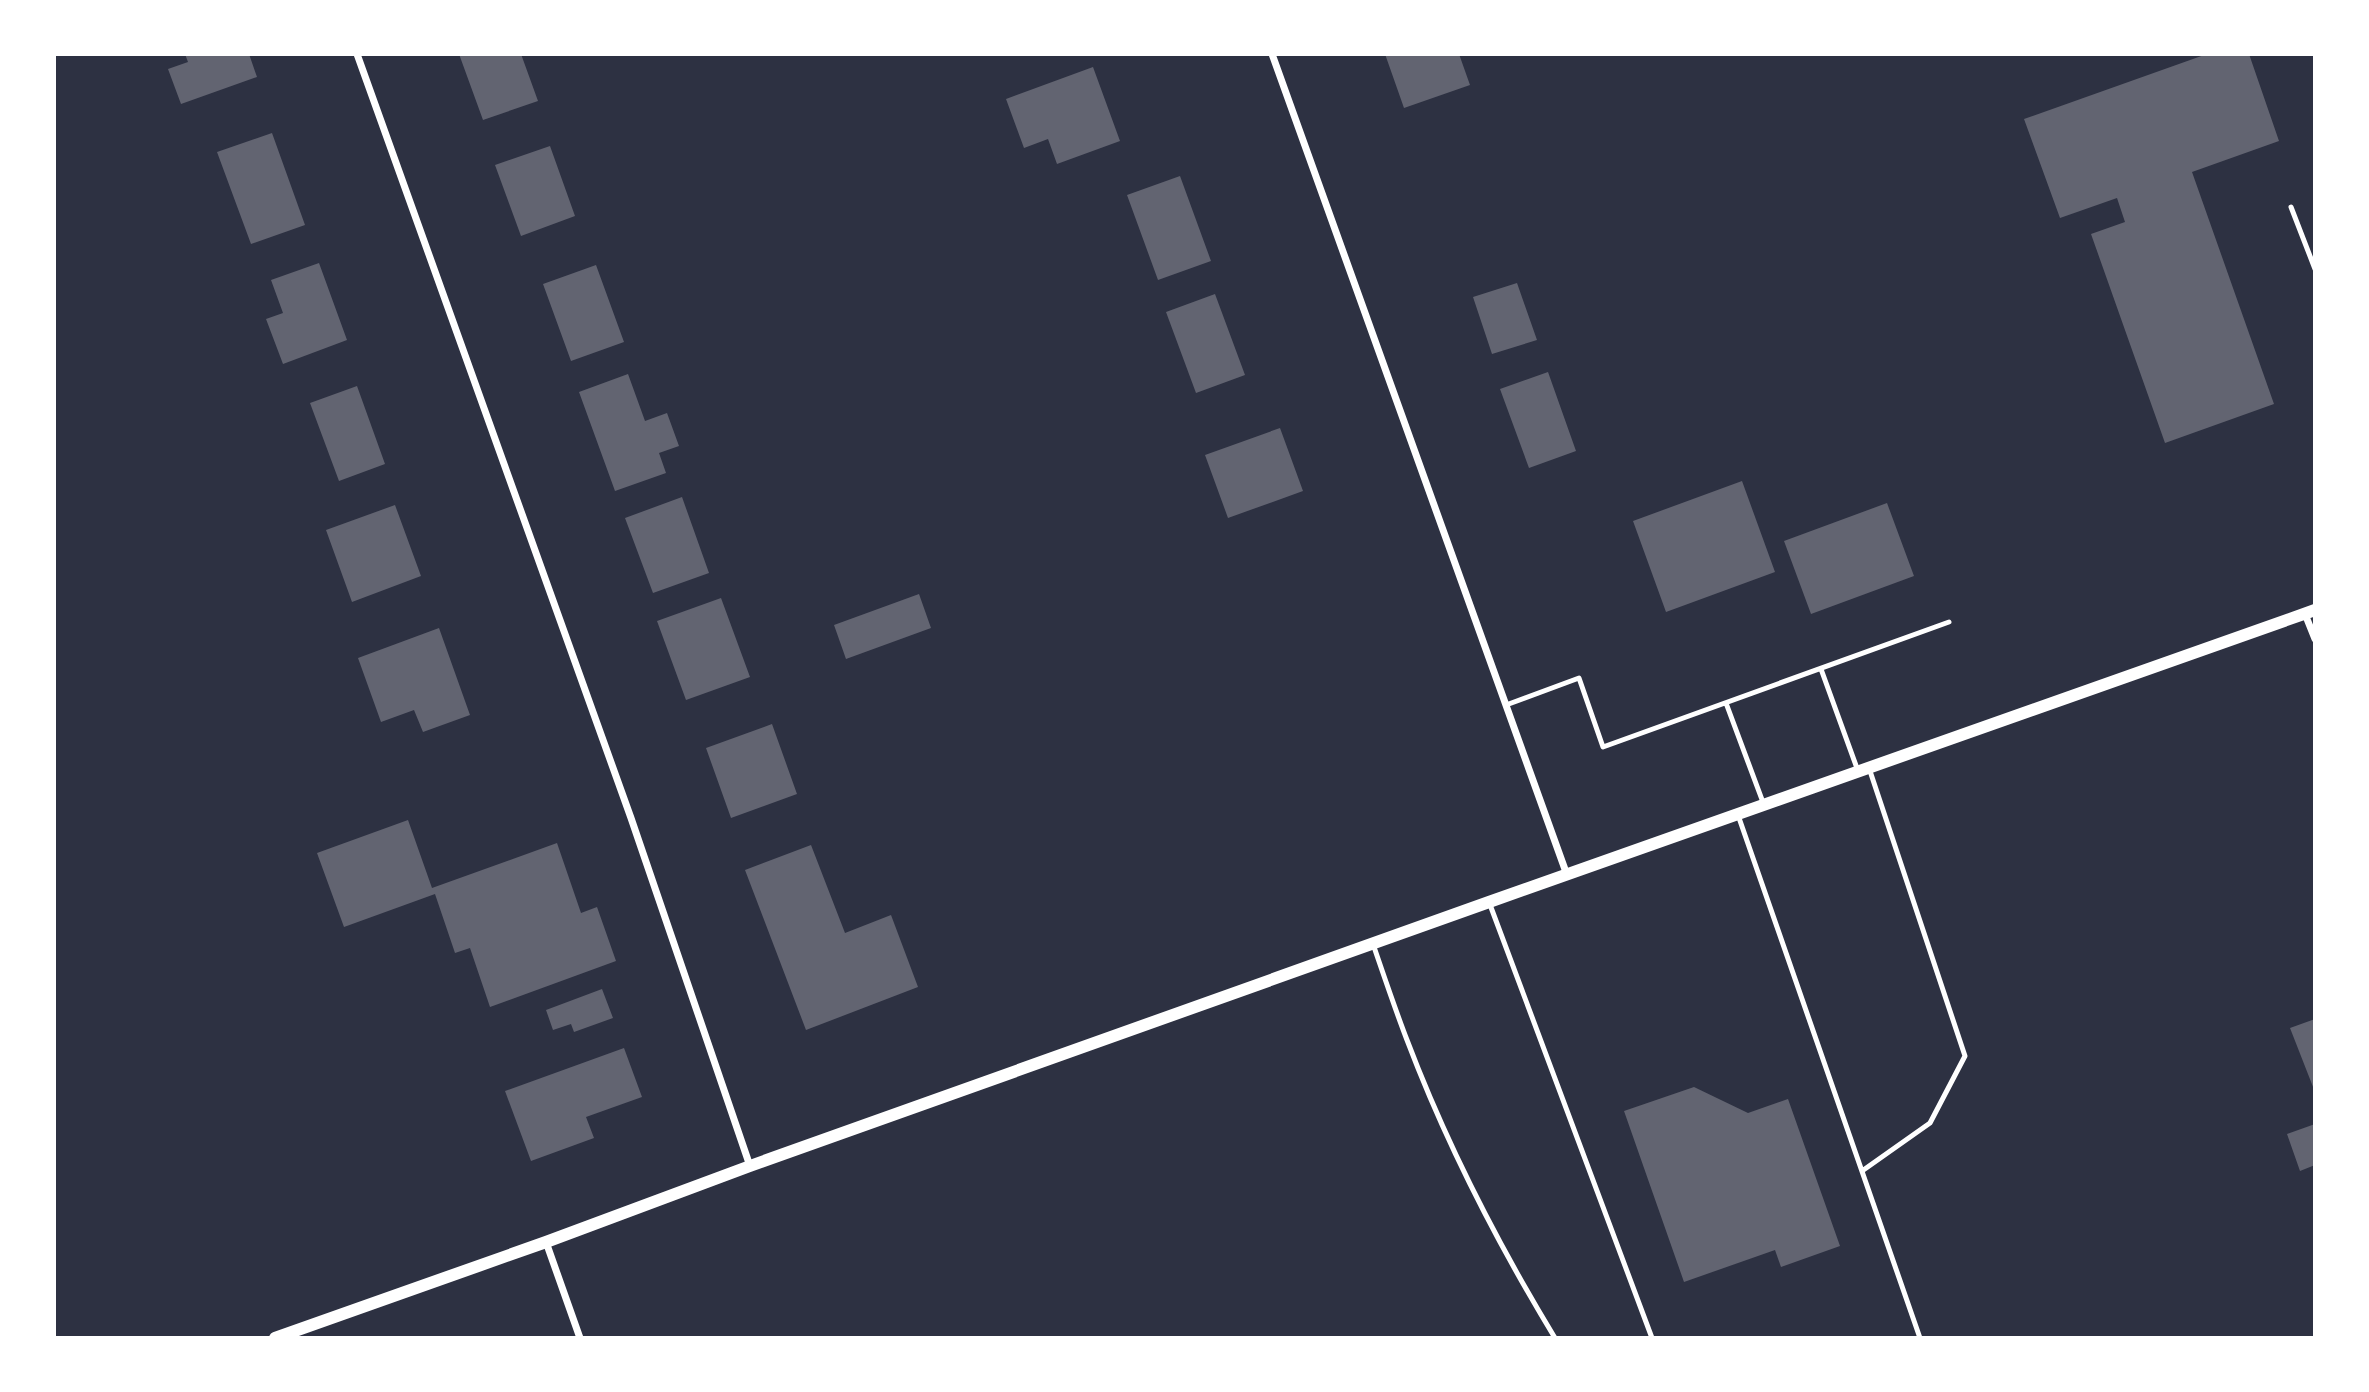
<svg xmlns="http://www.w3.org/2000/svg" width="2369" height="1392" viewBox="0 0 2369 1392" font-family="'Public Sans',sans-serif">
<style>
.building{fill:#626471}
.lines{fill:none;stroke-linecap:round;stroke-linejoin:round}
.service{stroke:#fff;stroke-width:5}
.minor{stroke:#fff;stroke-width:7}
.tertiary{stroke:#fff;stroke-width:12}
</style>
<rect width="100%" height="100%" fill="#2d3142"/>
<path class="building" d="M185,54H249L257,77L181,104L168,69L188,62Z
M459,54H521L538,101L483,120Z
M1385,54H1459L1470,85L1404,108Z
M2207,54H2249L2279,141L2192,172L2274,404L2165,443L2091,234L2125,222L2117,198L2060,218L2024,119Z
M1093,67L1120,141L1057,164L1048,139L1024,148L1006,99Z
M272,133L305,225L251,244L217,152Z
M550,146L575,216L521,236L495,165Z
M1180,176L1211,261L1158,280L1127,195Z
M319,263L347,340L283,364L266,319L283,313L271,280Z
M596,265L624,342L571,361L543,284Z
M1517,283L1537,340L1492,354L1473,297Z
M1215,294L1245,375L1196,393L1166,312Z
M1548,372L1576,451L1529,468L1500,389Z
M628,374L645,421L667,413L679,446L659,453L666,473L615,491L579,392Z
M357,386L385,464L339,481L310,403Z
M1280,428L1303,491L1228,518L1205,455Z
M1742,481L1775,572L1666,612L1633,521Z
M682,497L709,573L653,593L625,518Z
M1887,503L1914,576L1811,614L1784,541Z
M395,505L421,576L352,602L326,530Z
M919,594L931,628L846,659L834,625Z
M721,598L750,677L686,700L657,621Z
M439,628L470,715L423,732L414,710L381,722L358,658Z
M772,724L797,794L731,818L706,748Z
M408,820L432,888L557,843L581,913L597,907L616,961L490,1007L470,948L455,953L435,894L344,927L317,853Z
M811,845L845,933L891,915L918,987L806,1030L745,870Z
M602,989L613,1018L574,1032L571,1024L553,1030L546,1010Z
M2315,1019V1092L2290,1028Z
M624,1048L642,1097L586,1117L594,1138L531,1161L505,1091Z
M1694,1087L1748,1113L1788,1099L1840,1246L1781,1267L1775,1250L1684,1282L1624,1111Z
M2315,1124V1165L2300,1171L2287,1134Z"/>
<g class="lines">
<path class="service" d="M2291,207L2315,269
M1821,669L1858,771
M1726,703L1764,805
M1506,705L1579,678L1603,747L1949,622
M1738,815L1920,1338
M1489,902L1652,1338
M1373,944C1384,976 1395,1009 1407,1040C1446,1143 1498,1244 1555,1338
M1862,1171L1930,1123L1965,1056L1869,768"/>
<path class="minor" d="M357,54L631,818L750,1166
M1272,54L1567,875
M2305,614L2315,639
M546,1242L580,1338"/>
<path class="tertiary" d="M275,1338L546,1242L750,1166L1489,902L2315,610"/>
</g>
<rect width="2369" height="1392" fill="none" stroke="#ffffff" stroke-width="112"/>
</svg>
